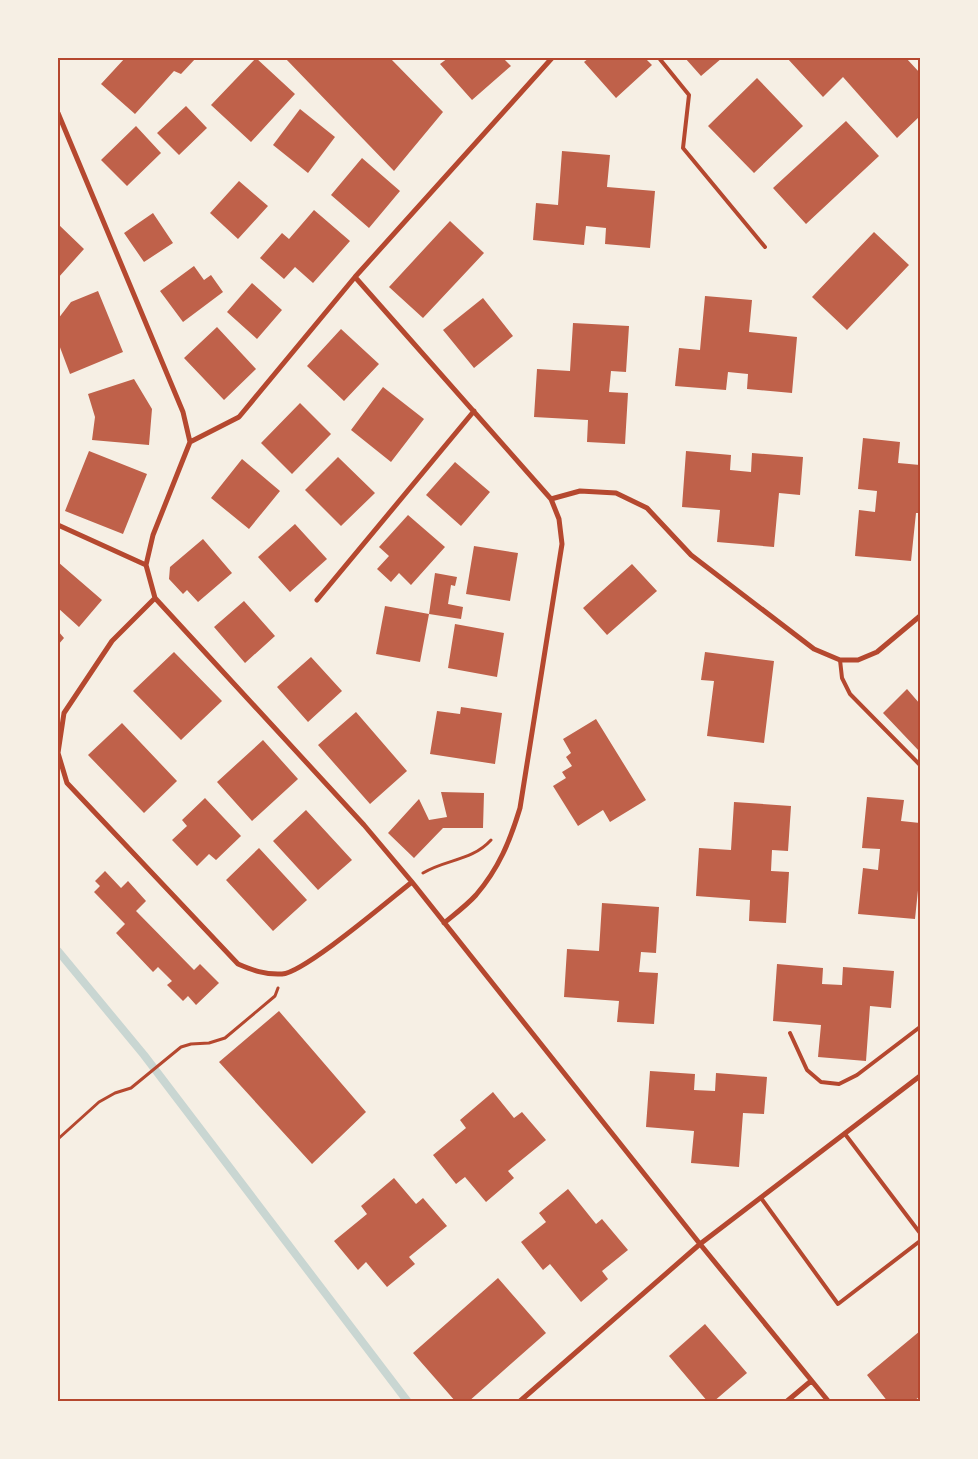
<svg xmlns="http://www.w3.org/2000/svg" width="978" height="1459" viewBox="0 0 978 1459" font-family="'DejaVu Sans',sans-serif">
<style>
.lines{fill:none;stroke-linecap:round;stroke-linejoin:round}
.stream{stroke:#c9d6d2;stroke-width:8}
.building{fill:#bf614a}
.path{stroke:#b5482f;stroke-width:3}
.service{stroke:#b5482f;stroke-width:4}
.minor{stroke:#b5482f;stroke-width:5}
.neatline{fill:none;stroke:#b5482f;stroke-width:2}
</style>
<rect width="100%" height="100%" fill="#f6efe4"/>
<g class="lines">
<path class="stream" d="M58,951L144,1055L408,1402"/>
</g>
<path class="building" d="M125,58H196L181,74L174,71L135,114L101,84Z
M256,58L295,94L251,142L211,105Z
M285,58H390L443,112L394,171Z
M448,58H503L511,66L472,100L440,64Z
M589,58H645L652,65L616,98L584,62Z
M685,58H722L701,76Z
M787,58H906L920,73V116L897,138L843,77L823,97Z
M757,78L803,126L754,173L708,126Z
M186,106L207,128L179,155L157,133Z
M300,109L335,137L308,173L273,145Z
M846,121L879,156L806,224L773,188Z
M136,126L161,153L127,186L101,160Z
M562,151L610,155L607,187L655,191L650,248L605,244L606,228L586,226L584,245L533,240L536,203L558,205Z
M362,158L400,191L369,228L331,195Z
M239,181L268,206L238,239L210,213Z
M314,210L350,241L313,283L295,267L284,279L260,258L282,233L289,239Z
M153,213L173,243L144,262L124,233Z
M450,221L484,253L423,318L389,287Z
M58,224L84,249L58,278Z
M874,232L909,265L847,330L812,297Z
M194,266L204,280L211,275L223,292L183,322L160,291Z
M252,283L282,310L257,339L227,312Z
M98,291L123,352L70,374L58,342V319L71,302Z
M705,296L752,300L749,332L797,337L792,393L747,389L748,374L728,372L726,390L675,386L679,348L700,350Z
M483,298L513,336L474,368L443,330Z
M573,323L629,326L626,372L611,371L609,392L628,393L625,444L587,442L588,420L534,417L537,369L570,371Z
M217,327L256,369L224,400L184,358Z
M341,329L379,364L344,401L307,366Z
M134,379L152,409L149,445L92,440L95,417L88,394Z
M383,387L424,419L391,462L351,430Z
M300,403L331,434L292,474L261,443Z
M863,438L900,442L898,463L920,465V513H916L911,561L855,556L859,510L875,512L877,491L858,489Z
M89,451L147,474L123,534L65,511Z
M686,451L731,455L730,470L751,472L752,453L803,457L800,495L779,493L774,547L717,542L720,510L682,507Z
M338,457L375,493L341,526L305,490Z
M242,459L280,491L249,529L211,498Z
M455,462L490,492L461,526L426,495Z
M408,515L445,547L411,585L399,573L391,582L377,569L389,556L379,547Z
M295,524L327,559L290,592L258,557Z
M203,539L232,573L198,602L187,590L183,594L169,579L170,567Z
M474,546L518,553L510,601L466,594Z
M58,562L102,600L79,627L58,608Z
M632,564L657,591L607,635L583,608Z
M435,573L457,577L455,586L451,585L448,604L463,607L461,619L429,614Z
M244,601L275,636L245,663L214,627Z
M385,606L429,614L420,662L376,654Z
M455,624L504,633L497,677L448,668Z
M58,631L64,638L58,645Z
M174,652L222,701L181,740L133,691Z
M705,652L774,661L764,743L707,736L714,681L701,680Z
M311,657L342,691L308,722L277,687Z
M907,689L920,704V752L883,713Z
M461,707L502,713L495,764L430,754L437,711L460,714Z
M356,712L407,771L370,804L318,745Z
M596,719L646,800L610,822L603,810L578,826L553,786L566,778L562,772L572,766L566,757L571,753L563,739Z
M122,723L177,781L144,813L88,755Z
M263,740L298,779L252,821L217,782Z
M441,792L484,793L483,828H443L414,858L388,833L419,799L429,820L447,817Z
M867,797L904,800L901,821L920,823V871L915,919L858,914L863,868L878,870L880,849L862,848Z
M205,798L241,836L216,860L209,854L197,866L172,840L187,826L182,820Z
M734,802L791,806L788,851L772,850L771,871L789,872L786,923L749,921L750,900L696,896L699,848L731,850Z
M306,810L352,860L318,890L273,841Z
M259,848L307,900L273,931L226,880Z
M105,871L121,888L128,881L146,901L136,911L194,970L200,964L219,983L196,1005L188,996L183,1001L167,985L172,981L158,967L153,972L116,933L125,924L94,892L100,886L95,881Z
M602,903L659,907L656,953L641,952L639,972L658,973L654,1024L617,1022L619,1001L564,997L567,949L599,951Z
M777,964L823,968L822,984L842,985L843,967L894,971L891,1008L870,1006L866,1061L818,1057L821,1025L773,1021Z
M279,1011L366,1112L312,1164L219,1062Z
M650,1071L695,1074L694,1090L715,1091L716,1073L767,1077L764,1114L743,1113L739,1167L691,1163L694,1131L646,1127Z
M493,1092L514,1118L522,1112L546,1140L508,1171L514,1178L486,1202L465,1177L456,1184L433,1155L466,1128L460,1120Z
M394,1178L416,1204L423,1198L447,1226L409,1257L415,1264L387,1287L366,1262L358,1270L334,1241L367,1214L361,1206Z
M568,1189L596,1224L602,1219L628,1250L602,1271L608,1279L581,1302L550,1264L543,1270L521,1242L546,1222L539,1213Z
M498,1278L546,1333L468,1402H456L413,1353Z
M705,1324L747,1373L713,1402H708L669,1356Z
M920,1331V1396L913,1402H888L867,1375Z"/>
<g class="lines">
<path class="path" d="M423,873C446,859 472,861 491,840
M58,1139L99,1102L115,1093L131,1088L181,1047L191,1044L209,1043L225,1038L275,996L278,988"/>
<path class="service" d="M659,58L689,95L683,148L765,247
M840,660L842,678L850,694L920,765
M790,1033L807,1070L821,1082L839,1084L857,1075L920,1027
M845,1134L920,1233
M761,1198L838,1304L920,1241"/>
<path class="minor" d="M58,113L183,412L190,442
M355,277L551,499L559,519L562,544L520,808C510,841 499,868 476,895C467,905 455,914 444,923
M190,442L153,535L146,565L155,598L364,825L412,882L700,1244L829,1402
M190,442L239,417L355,277L552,58
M551,499L580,491L616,493L647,508L691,555L814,649L840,660H858L877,652L920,616
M58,525L146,565
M155,598L112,641L64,713L58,753L67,783L238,964C252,970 265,975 282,974C304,973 389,900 412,882
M317,600L474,411
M519,1402L700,1244L920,1076
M786,1402L811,1381"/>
</g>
<rect width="978" height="1459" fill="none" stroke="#f6efe4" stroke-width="118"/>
<rect x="59" y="59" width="860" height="1341" class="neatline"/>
</svg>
